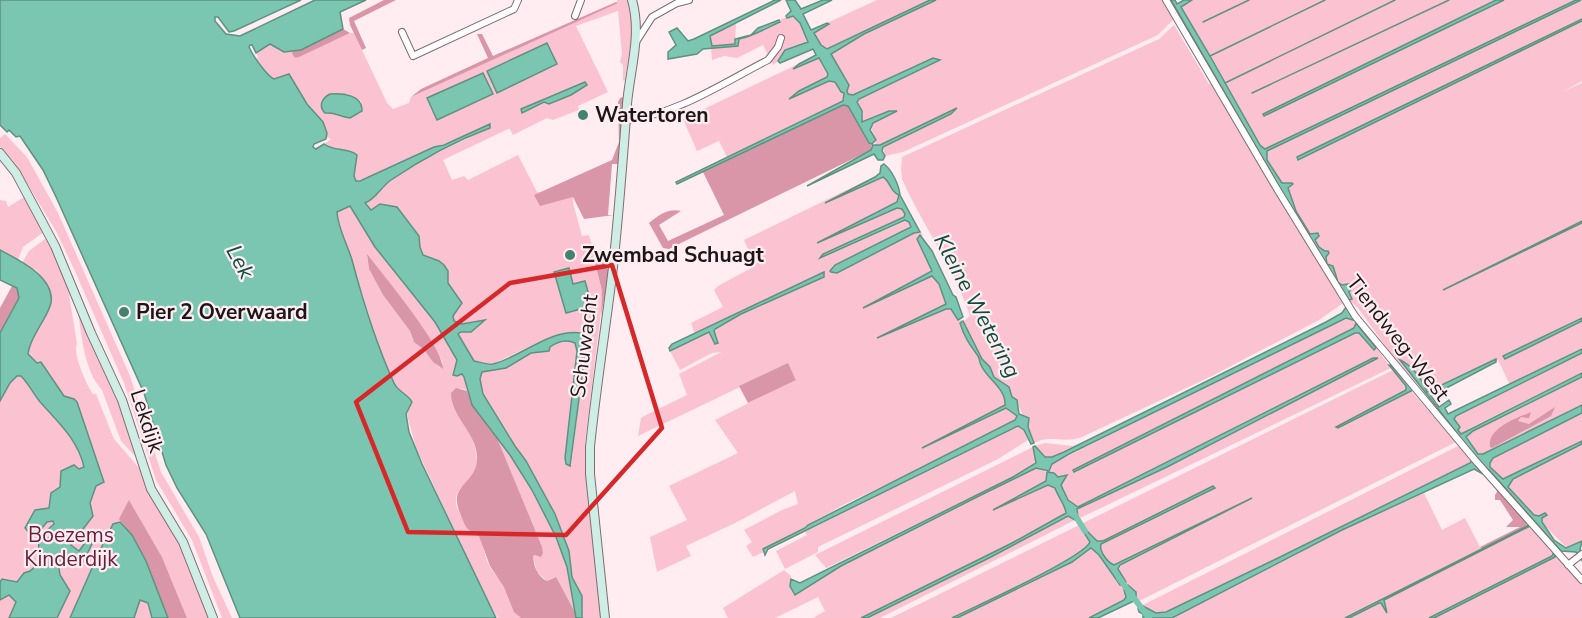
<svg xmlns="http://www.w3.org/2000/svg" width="1582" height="618" viewBox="0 0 1582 618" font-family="'Nunito Sans',sans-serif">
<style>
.green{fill:#fbc3d1;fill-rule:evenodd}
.forest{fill:#d896a8}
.water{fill:#7bc6b0;stroke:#5f9182;stroke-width:1.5}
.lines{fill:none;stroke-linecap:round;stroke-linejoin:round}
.stream{stroke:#5f9182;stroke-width:1.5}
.canal{stroke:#7bc6b0;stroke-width:6}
.street-casing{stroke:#7f6c71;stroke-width:8}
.secondary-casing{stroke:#7f6c71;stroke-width:10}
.street{stroke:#fff;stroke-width:6}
.secondary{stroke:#ceede5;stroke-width:8}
.marked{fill:none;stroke:#d62828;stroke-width:4.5;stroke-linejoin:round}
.poi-dot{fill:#428270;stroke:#ffedf1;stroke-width:2}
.labels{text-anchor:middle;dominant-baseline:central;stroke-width:4.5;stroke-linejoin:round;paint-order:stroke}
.poi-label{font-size:21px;font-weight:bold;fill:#1d1618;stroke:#ffedf1;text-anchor:start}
.street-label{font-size:21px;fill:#1d1618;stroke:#ffedf1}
.park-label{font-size:21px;fill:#691c39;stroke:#ffedf1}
.water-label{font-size:22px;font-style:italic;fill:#0c4d3e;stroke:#ffedf1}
</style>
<rect width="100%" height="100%" fill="#ffedf1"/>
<path class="green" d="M617,0H629L634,20L625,80L623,81V65L620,62L622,54L618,11L576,26L608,92L578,106L579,110L553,120L547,118L513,135L510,129H508L443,160L452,180L464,176L468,180L518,155L537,192H540L534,196L573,197V203L582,236L589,235L600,271L598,275L602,291L601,312L585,442V463L601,618H582V596L572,577L569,551L555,514L526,461L515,446L483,394L480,379L482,372L512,365L531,353L548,351C552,342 566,339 575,343L577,351L576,364L571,465L587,339L581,333L570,332L541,341L493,364L474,361L458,334L462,332H471L484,320L462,324L454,321L453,316L459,309L460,299L447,281C449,261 438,261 423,255L420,247L419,236L397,208L380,204L371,210L365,203L379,193L388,182L422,160L490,128L434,147L373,176L356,181L348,150L331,149L324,144L331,139L326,137C327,119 304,103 296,87C294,82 293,79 289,74L274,79C267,76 263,66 256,60L258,57L256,53L270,44L284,52L293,50L292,54L295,58L350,33H354L387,103L393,109L409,103L411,97L617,3ZM546,43L557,64L497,92L519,57ZM587,84L571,95L549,104L544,102L522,112L521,109ZM335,94L348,95L361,101V113L350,118L332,112L327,96Z
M877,0H930L827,49C821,47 813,37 816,30L829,24L827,23Z
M936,0H1163L1174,19L1158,35L903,152L885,156L883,147L955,110L879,145H875L876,140L870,126L873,122L895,112L888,111L862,122V111L857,102L859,99L939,61L933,58L853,95L848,94L847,91L849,85L830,54L864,34Z
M1193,0H1496L1263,114L1264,116L1504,0H1576L1288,141L1582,0V81L1564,91L1582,83V221L1464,280L1582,223V318L1503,357L1505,359L1582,321V349L1510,385L1498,360L1427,395L1389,351L1358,308L1349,300L1345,289L1325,262L1323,254L1273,171L1210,56L1181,7Z
M792,16L800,23L809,42L785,50L778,61L773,65L763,45L737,58L724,56L712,60L711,48L738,46L739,39C753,37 767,28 780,22L781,19Z
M736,23L735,44L712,46L710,41L711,34Z
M1174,25L1209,84H1212L1343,303L1319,320L1212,376L1082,437C1063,444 1051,434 1034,443C1030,427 1021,415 1017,400L1012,397L1008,389L994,377L990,367L982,359L963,321L961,322C962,336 971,346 978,356C980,359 979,362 981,365C986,378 1006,388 1005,405L922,448L1006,408L1018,416L1015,420L921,468L843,505L808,525L811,529L927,470L1018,426L1024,430L1028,440L998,459L818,547V552L785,569L776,551L807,535L805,532L753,557L746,546L752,542L744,530L782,510L798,504L795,491L735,523L686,546L691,556L657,572L650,537L687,520L669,486L738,453L715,420L796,379L788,364L638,436L641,418L644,416L687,395L679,374L721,352L712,353L680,370L670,351L709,331L718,343L714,330L715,329L741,314L825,275L760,302L695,334L691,323L723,307L714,290L718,286L755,266L744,240L861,183L875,177L825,203L883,177L899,195L897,202L818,243L897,208L902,209L905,215L903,217L823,254L821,258L908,220L911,227L909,229L835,265L830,272L837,273L914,233L919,232L920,230L923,236H920L917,239L932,271L884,298L932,276L939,284L946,304L892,332L946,309H951L956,317L964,321L970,316C954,268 923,226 902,179L901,169L902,157L1159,39Z
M819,58L828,72L827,77L799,91L792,98L829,81L835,82L841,92H844L845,95L843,101L727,157L719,141L697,151L683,119L796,65L799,64L795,67Z
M5,134L27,157L58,213L130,376L161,472L199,537L213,577L232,618H222L192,540L156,480L124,383L74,269L57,233L27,183L12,160L0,147V138Z
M26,196L44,232L23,247L18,260L0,250V200L6,201L8,207Z
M350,206L375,247L435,322L457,360L452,374L457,376L462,375L466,382L467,391L461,388L453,402C463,420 485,454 474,474C468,484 457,486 456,500C455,517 474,524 480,537C484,546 484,555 488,563C492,572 499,578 504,586C510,598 511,608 521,618H498L487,600L416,448L407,415L410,398L395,386L381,353L351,257L342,236L337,212ZM367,255L422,326L443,362L440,368L413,340L410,331L383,295L369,269Z
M45,239L48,240L68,288L77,344C72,352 87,386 93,394H96L114,439L140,469L145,483L183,547L210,618H187L162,557L129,500L183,618H0V333L51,303C51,291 43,277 35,269L31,270L22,263L29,251Z
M78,311L117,393L135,456L121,441L102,390C84,370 82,338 78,311Z
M1353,316L1391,368L1078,519V507C1068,502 1065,494 1061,485L1063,480L1049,471L1052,464L1297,341Z
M1582,353V373L1472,427L1461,434L1454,419L1456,417Z
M1393,370L1456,442L1137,602L1133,589L1128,585L1124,600L1089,618H957L1072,562L1091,548L1099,555L1110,571L1126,582L1118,572L1121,565L1225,512L1114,565C1107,562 1099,551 1101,544L1215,487L1213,486L1103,541L1097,542L1086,530L1081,528L1090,542L1087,547L1069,560L952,618H891Z
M1582,377V405L1483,454H1479L1466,436L1473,431Z
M1582,413V441L1503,479L1490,467V462L1493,458Z
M497,438C523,470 557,530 567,569C571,584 572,599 576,614L555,577L547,581L537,572L533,556L534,555L540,556L543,553Z
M1045,443L1073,446L1081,443L1052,457H1045L1035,446Z
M1582,444V541L1566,547L1511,492L1508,487L1509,483L1513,479Z
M1460,445L1472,460L1470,463L1276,559L1166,612L1156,613L1141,606Z
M1033,447L1036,463L1013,477L826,568L815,555Z
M1036,468L1043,469L1047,473L1046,481L1011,501L1048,485L1055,488C1058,497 1064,504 1066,513L1012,543L861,618H813L825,611L818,597L775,618H728L723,608L784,570L791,576L790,586L795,594L841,566Z
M1424,493L1442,530L1465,518L1481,549L1529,525L1582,585V618H1172L1342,530Z
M1068,516L1075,520L880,618H867L989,558Z"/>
<path class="forest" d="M384,0H396L354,21L366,48L362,50L350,25L349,18Z
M616,2L618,3L411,97L421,89L488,58L477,34H482L493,56Z
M343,29L350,33L299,57L295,58L292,54L293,50L303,49Z
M623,97L624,99C620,107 621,150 620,164H612L608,215H614L584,219L573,197L540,206L534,195L612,160L619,142L618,102L620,98Z
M843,105L848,106L869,143L872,144L871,150L685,241L669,249L663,248L649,223C659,215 668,208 681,211L659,225L668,241L724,215L703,172Z
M367,254C383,275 444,347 443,369L433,362L424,350L414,342L410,331L383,295L369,269Z
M594,258H603L609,272L601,316L602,291Z
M12,286L17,288L19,298L0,333V308Z
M788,363L796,380L748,403L739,386Z
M456,388L467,391L472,405L497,438L542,547L543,553L541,557L535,555L533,556C534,567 537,576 547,581L556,577L576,614V618H521L514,612L504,587L490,566L479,536C465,528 467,530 460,513C447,483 479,484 477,456C476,433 451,416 451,393Z
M1555,407L1551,416L1492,448L1490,447C1487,428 1517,418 1531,412L1529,418L1521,417L1518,421L1529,424Z
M1495,486L1526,522L1527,526L1482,549L1480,547L1520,527H1506L1513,520L1500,500H1495V495L1497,492Z
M129,500L162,557L187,618H168L146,561L132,535L119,519Z"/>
<path class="water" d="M0,0H301L234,31L229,32L218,17H215V21L226,34L240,36L315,0H366L340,12L343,29L301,50L284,52L270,44L256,53L252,45H250L249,47C253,56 267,76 274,79L289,74L307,104L323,122L327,133L326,139L314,144L313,147L316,149L324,144C335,152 348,147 357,155L354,176L356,181H360L434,147L444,145L490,124V128C455,141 422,159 391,180C381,187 375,200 365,203L371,210L380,204L397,207L419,236L420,247L423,255L439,261L444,265L448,271V283L462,303L453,316L454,321L462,324L485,320L471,332H461L458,334L474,361C480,362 488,365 493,364C521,357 551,328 581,333L587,339L570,466L566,464L565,458L577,351L575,343C566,339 557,342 550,347L549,351L531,353L506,368L482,372L480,379L483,394L515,446L526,461L555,514L569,551L572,577L582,596V618H576L567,567L556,537L532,490L510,455L472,405L464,377L462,374L457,376L453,375L457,360L435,322L375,247L350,206L337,212C338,229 347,243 352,260C363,301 376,344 394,383C398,392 408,394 412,402L406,414L409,432L422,464L496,618H240L206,534L177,488L166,465L144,393L57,199L43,170L22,139L20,136L16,137L9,130L7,132L0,125Z
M775,0H781L710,36L712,46L735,44V39L751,35L758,28L779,20L780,22C766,28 754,36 739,39L738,46L703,49L697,54L668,59V52L676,45L669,32L677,28L688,41L694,39Z
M786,0H795L801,9L823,0H832L803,14L811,30L827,23L829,24L814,33L821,45L827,49L930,0H936L864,34L831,54L849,85L847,91L848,94L853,95L933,58L940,60L859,99L857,102L862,111V122L889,111H897L873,123L870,130L876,140L872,144L869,143L848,106L843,105L677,184L676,182L843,101L844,93L841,92L835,82L829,81L789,99L799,91L827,77L828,74L819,58L793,69L799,64L816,55L813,49L780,63L778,61L785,50L808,42L800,23L793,16L787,18L786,16L791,11Z
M1171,0H1175L1177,4L1184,0H1192L1181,7L1210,56L1260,145L1265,149L1576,0H1581L1267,151V160L1282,183H1292L1293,184L1288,188L1296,211L1310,234L1318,233L1319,236L1315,240L1319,247L1325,251H1328L1329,253L1326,257L1327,264L1333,266L1338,282L1342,285L1354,283L1355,284L1349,292L1352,299L1349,300L1334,279L1284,195Z
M1496,0H1504L1264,116L1263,114Z
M1582,19V21L1298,160L1297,157Z
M547,43L557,64L497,93L487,71Z
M483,73L493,94L437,120L427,98Z
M585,82L587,85L571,95L549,104L544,102L522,113L521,109Z
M330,94C343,93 363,95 362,111L350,118C339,117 337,112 325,113C318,106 322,98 330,94Z
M957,108L951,114L883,147L882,151L885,156L883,160H878L874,154L807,186L871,150L873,145H880Z
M884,164C892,170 899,185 900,195L920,232L914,233L837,273L831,272L830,271L835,265L911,227L909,222L905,220L820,258L823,254L904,217L905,214L902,209L897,208L817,243L897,202L899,195C890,192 891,182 883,177L825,203L875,177L880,173L881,166Z
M1582,221V223L1443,290Z
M920,235L932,251L953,295L956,297L963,317L958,320L951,309H946L877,338L946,304L939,284L932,276L863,308L932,271L917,239Z
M0,250C19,260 55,277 51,303C49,311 45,317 41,324C36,333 29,343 28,354L37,363L41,362L64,396L74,399L77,402L104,482L96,486L90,503L93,516L71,545L79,551L91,535L97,534L83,562L73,565L62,564L59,568L60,575L70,591L57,618H9L16,602L9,595L0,600V582L2,579L17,582L24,573L30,571L38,564L39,541L51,537L50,533L45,532L54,524L53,521L47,522L37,534L32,536L25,528L35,510L49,508L51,493L60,487L61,471L74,465L79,469L84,467C78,440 58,422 41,403C34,395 29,384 21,376H17L10,383L0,401V333L19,298L17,288L0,280Z
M569,268L573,284L585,281L592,306L566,313L554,272Z
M824,272V277L741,314L715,329L714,331L718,343L715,344L709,332L670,351L669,348L672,344Z
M1346,307L1356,321L1346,318L1338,322L1069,454L1052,464L1049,471L1036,468L981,495L841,566L795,595L790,586L791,579L800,583L1013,477L1036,463L1033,447L1035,446L1045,457H1052L1064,452L1326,322L1342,313Z
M1582,318V321L1505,359L1503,356Z
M963,321L982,359L990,367L994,377L1009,387L1012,397L1017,400L1019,414L1029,418L1028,427L1034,443L1031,444L1024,430L1018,426L768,549L765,555L763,549L805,528L808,525L1015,420L1017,416L1006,408L922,448L1005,405C1006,388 986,378 981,365C979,362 980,359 978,356C970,345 964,337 960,323Z
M1356,323L1376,348L1374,350L1359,333H1355L1074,472L1073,470L1354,328Z
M1582,349V353L1456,416L1454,419L1460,427L1458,430L1461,434L1582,373V377L1473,431L1466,437L1478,454H1483L1582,405V413L1493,458L1490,463V467L1503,479L1582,441V444L1513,479L1508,487L1534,515L1539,516L1545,513L1547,515L1542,518V522L1554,540L1566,548L1582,541L1580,550L1582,561L1576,552L1561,551L1490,471L1479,461L1476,464V466L1485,475L1474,469L1342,530L1172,618H1143V614L1139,612L1138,608L1141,605L1156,613L1166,612L1276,559L1470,463L1472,460H1478L1400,360C1412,365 1423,380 1427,392L1496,359V362L1431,396L1439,407L1449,400L1451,404L1445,408L1448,414Z
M1373,358H1378L1167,467L1077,509L1078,519L1075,520L1068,516L989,558L867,618H861L1012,543L1066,513C1065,504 1058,497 1055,488L1048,485L993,510L1046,481L1047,472L1054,473L1058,477L1067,475L1061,485L1068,500L1078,507Z
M1389,365H1391L1413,390L1338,428L1336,427L1406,390V386Z
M1213,486L1215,488L1101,544C1099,551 1107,562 1114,565L1252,498L1120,565L1118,569L1126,582L1123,585H1120L1099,555L1091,548L1072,562L957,618H952C974,607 1083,558 1090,542L1081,528L1082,526L1097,541H1103Z
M120,522L132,535L146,561L168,618H152L148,603L140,600L134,618H70L100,550L113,524Z
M1529,525L1530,526L1384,600L1387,613L1381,603H1379L1349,618H1345Z
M1554,552L1555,557L1434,618H1429L1552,556Z
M1128,585L1136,592V600L1098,618H1089L1124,600L1126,597L1124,590Z"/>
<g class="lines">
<path class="stream" d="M1203,22L1249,0
M1210,56L1325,0
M1225,83L1395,0
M1252,93L1449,0"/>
<path class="canal" d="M1073,512L1085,531
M1119,578L1149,618"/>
<g class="street-casing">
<path id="street" d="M1166,0L1277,189L1355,316L1475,460L1582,580
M575,16L581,0
M402,32L413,56L514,9L518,0
M636,42L652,17L677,3L689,0
M626,120C676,115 723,83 768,60L778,47L781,38
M1568,565L1582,554"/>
</g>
<g class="secondary-casing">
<path id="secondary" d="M0,153L16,173L55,246L91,333L122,400L151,489L183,542L213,618
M605,618L590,474V447C596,387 606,327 613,267C619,212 623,158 627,104C630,69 642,35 632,0"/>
</g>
<use href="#street" class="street"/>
<use href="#secondary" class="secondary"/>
</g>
<path class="marked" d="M612,265L662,428L566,535L408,532L356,402L510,283Z"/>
<g class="poi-dot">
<circle cx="583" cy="115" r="6"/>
<circle cx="570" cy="255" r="6"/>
<circle cx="124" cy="312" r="6"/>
</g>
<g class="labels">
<g class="poi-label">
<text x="595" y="115">Watertoren</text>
<text x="582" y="255">Zwembad Schuagt</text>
<text x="136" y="312">Pier 2 Overwaard</text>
</g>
<g class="street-label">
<text transform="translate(1398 338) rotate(52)">Tiendweg-West</text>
<text transform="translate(584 346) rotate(-83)">Schuwacht</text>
<text transform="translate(147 421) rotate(72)">Lekdijk</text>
</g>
<g class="park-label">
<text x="71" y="535">Boezems<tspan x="71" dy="24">Kinderdijk</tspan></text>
</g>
<g class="water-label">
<text transform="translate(240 262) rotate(62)">Lek</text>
<text transform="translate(977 306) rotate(62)">Kleine Wetering</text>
</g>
</g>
</svg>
